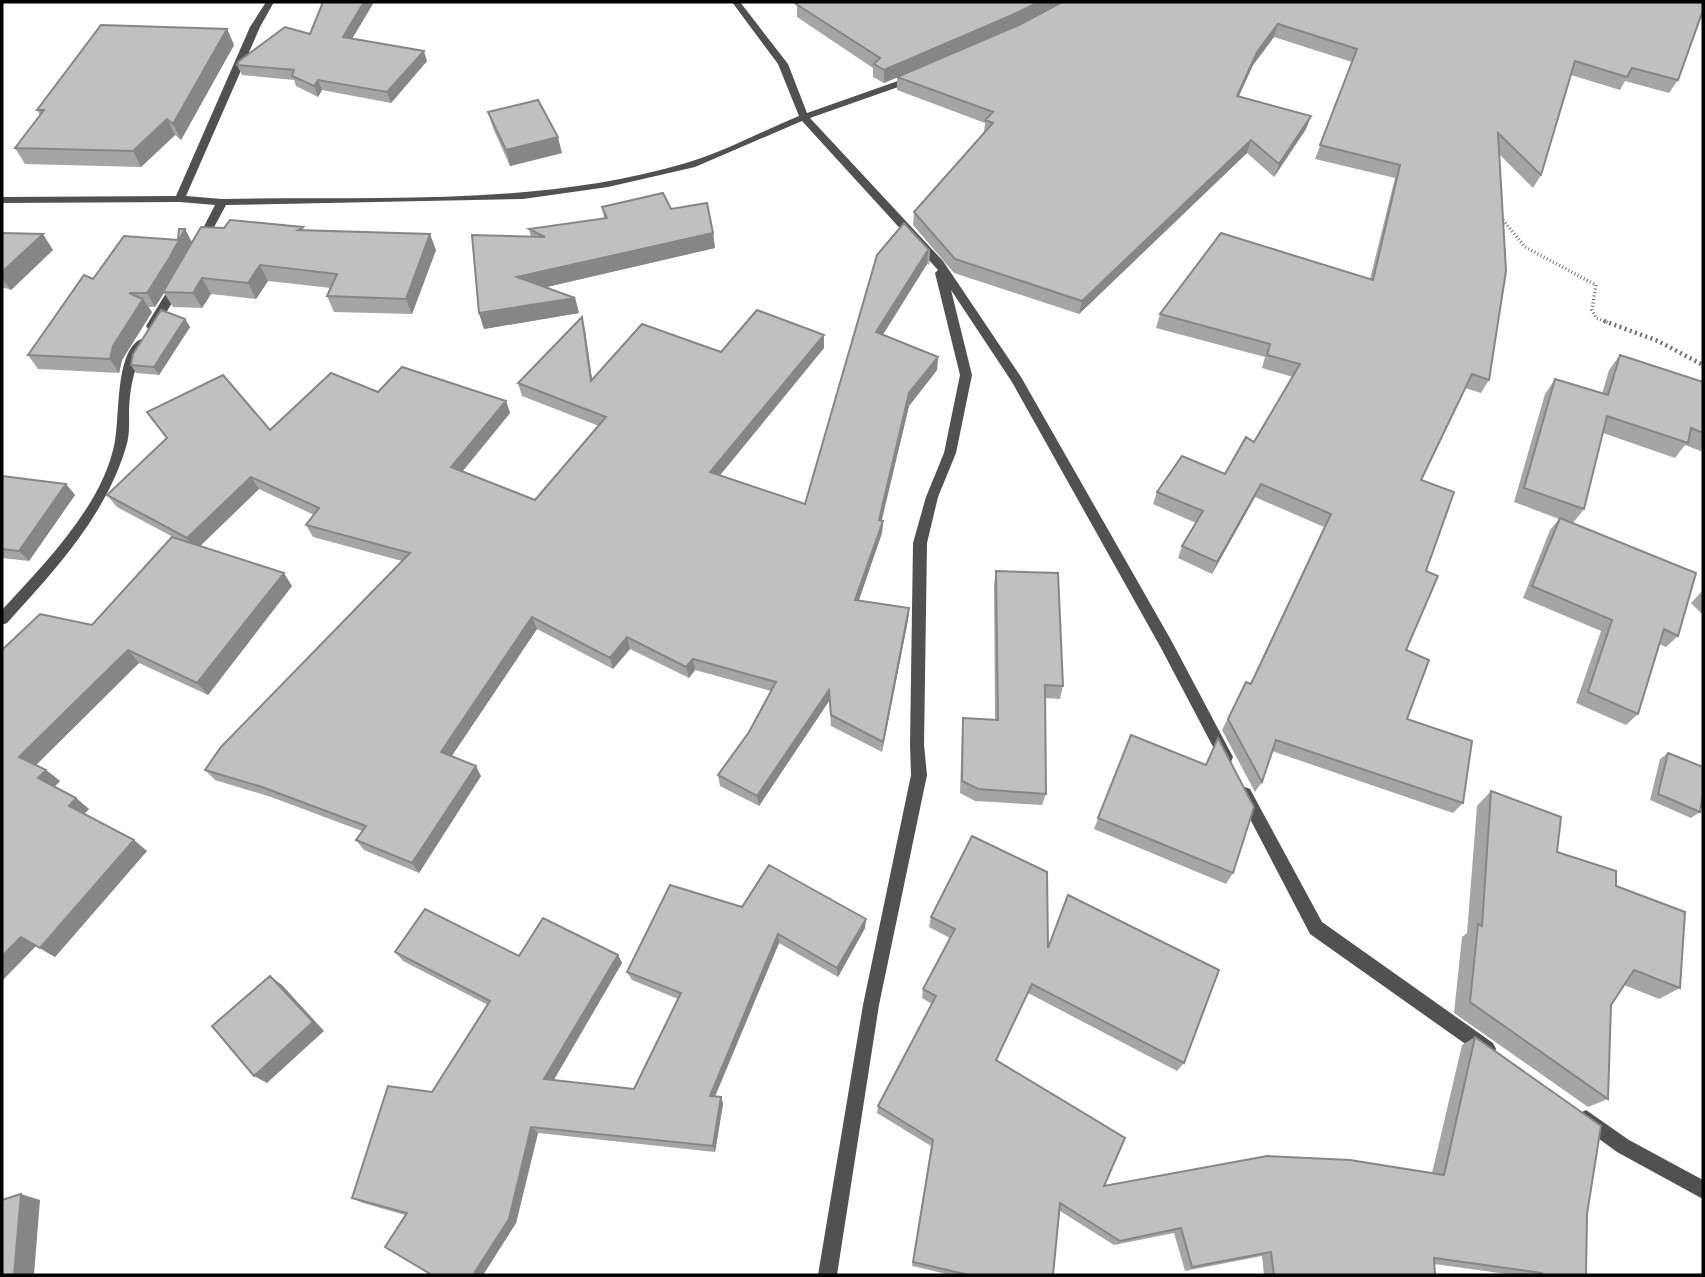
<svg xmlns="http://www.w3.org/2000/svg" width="1705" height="1277" viewBox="0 0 1705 1277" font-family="'Public Sans',sans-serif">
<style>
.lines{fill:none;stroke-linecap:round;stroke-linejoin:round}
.path-far1{stroke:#737373;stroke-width:3.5;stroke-dasharray:1 2.5;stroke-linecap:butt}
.path{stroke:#737373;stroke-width:4.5;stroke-dasharray:2 3.5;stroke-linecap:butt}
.minor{fill:#515151;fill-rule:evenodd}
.wall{fill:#a5a5a5}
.shaded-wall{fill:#868686}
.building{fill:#c0c0c0;stroke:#868686;stroke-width:2}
</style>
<rect width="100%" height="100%" fill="#fff"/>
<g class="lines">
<path class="path-far1" d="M1503,220L1525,247L1596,285L1592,310L1596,318L1609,323"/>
<path class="path" d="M1604,321L1658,341L1703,365"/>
<path class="minor" d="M266,2H274L260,27L186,196L222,199C376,196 537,207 686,163C722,153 764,130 799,116L778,64L732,2H740L788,64L807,113L912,76H918V80L810,118L943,261L1021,377L1171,640L1233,757L1231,762L1226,764L1221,762L1161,648L1012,382L951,290L972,375L956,453L938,497L927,543L924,745L927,775L879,1005L837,1275H818L863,1005L911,775L910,745L913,543L926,497L944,453L960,375L935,273L938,270L802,121L695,167L608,187L523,199L226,205L205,244L200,247L195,244L215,205L180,202L2,203V197L176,196L250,27Z
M178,279L184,283L158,326L156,329H148L146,326L174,280Z
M141,339L147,343C135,364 130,385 129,410C129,422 130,435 126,447C105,517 55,570 7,623L2,625V610C44,564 104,504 115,441C120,417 115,351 141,339Z
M1245,787L1250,789L1322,922L1493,1043L1496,1049L1493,1055L1487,1058L1481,1055L1310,934L1237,794L1240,789Z
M1586,1110L1629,1140L1703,1180V1199L1617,1152L1580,1125L1577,1119L1580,1113Z"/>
</g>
<path class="wall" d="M323,2H374L352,39L427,61L391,103L322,90L318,97L296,86L294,80L242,75L237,65L310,34Z
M793,2H1703L1678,80L1669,93L1625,81L1620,90L1571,75L1541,175L1533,188L1499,154L1489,380L1481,393L1465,388L1421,480L1426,571L1406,650L1407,719L1463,803L1453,813L1272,751L1262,782L1255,792L1222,730L1246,682L1250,684L1324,527L1255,497L1212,574L1178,558L1182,546L1196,523L1153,504L1157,492L1225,474L1254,442L1293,377L1262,368L1265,357L1156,328L1160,314L1370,279L1395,178L1315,159L1352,62L1274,37L1253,65L1239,96L1311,116L1306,129L1274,177L1247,153L1079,314L954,273L913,225L914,212L984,132L985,123L897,90V77L884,83L873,77V68L797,17V4Z
M227,29L234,45L181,140L175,135L141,167L25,164L15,148L40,115L37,110Z
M488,112L562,153L510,166L493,128Z
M602,207L671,209L713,233L715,248L546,287L575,298L579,313L484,329L479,313L531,237L529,229L604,218Z
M904,223L930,251L929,265L927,264L883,335L938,357L937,370L909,406L881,521H883L882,533L858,601L909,608L908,620L882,752L831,726L829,701L759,806L720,786L718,775L749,732L771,691L695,670L689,678L630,649L613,669L537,629L451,757L481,776L419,873L364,850L356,840L362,831L271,797L215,780L205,770L402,561L313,537L306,525L314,515L259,489L200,546L292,586L208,695L139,663L36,765L46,770L60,781L54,787L76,798L89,809L84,814L147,851L55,957L36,946L2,650L92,625L173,537L117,507L107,495L166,438L147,412L270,430L378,392L506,401L510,413L463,471L535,500L599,426L522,396L518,383L585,330L592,379L721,352L824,335V348L720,475L805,504Z
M303,227L304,230L436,250L412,314L334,312L327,296L331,288L268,281L256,299L211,294L202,308L173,307L164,293L155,307H148L152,312L122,360L119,373L38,369L28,355L93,279L178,240L185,229L192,242L224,228Z
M2,233L53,250L11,290L2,287Z
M185,319L190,327L159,375L136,373L131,365Z
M1620,355L1703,382V452L1685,445L1675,458L1603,433L1584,509L1573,523L1678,636L1666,647L1659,644L1638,714L1626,725L1576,703L1601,631L1523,598L1550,530L1559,519L1514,502L1545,394L1555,379L1602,394L1609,370Z
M2,476L66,484L75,495L29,561L2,558Z
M996,571L1063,686L1060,699L1045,698L1046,794L1042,805L975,801L960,793L962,731L963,718L995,720L994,585Z
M1703,590V615L1691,603Z
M1131,735L1233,873L1226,884L1094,829Z
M1668,753L1700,812L1691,818L1650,800L1660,759Z
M1491,791L1557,852L1616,886L1680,988L1659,999L1624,985L1611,1005L1608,1099L1588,1107L1454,1013L1462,937L1467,933L1477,806Z
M742,907L865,928L838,977L779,943L715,1097H721L723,1104L715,1152L538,1133L516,1223L483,1275H432L405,1215L363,1203L352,1198L432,1092L488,1005L403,961L395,952L519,956L618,955L622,963L554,1080L634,1089L678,999L632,980L627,972Z
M931,917L1048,948L1184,1063L1177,1071L1028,993L996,1061L1104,1186L1432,1173L1462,1045L1475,1037L1587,1214L1586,1275H1514L1434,1264L1435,1275H1264L1262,1256L1185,1271L1174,1233L1114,1245L1060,1211L1053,1275H951L912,1266L931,1146L877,1113L878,1106L932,1004L922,998L923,989L950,938L929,927Z"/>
<path class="shaded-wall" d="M364,2H374L347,47L343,37Z
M1039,2H1064L1009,30L884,83V70Z
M1278,24L1274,37L1253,65L1233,109L1237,96L1257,52Z
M227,29L234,45L181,140L173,124Z
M424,51L427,61L391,103L387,92Z
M318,80L322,90L318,97L314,86Z
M1311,116L1306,129L1274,177L1279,164Z
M167,119L175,135L141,167L133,151Z
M558,137L562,153L510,166L506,150Z
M1251,140L1247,153L1079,314L1082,301Z
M185,229L192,243L178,271L155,307L147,293Z
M713,233L715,248L521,293L517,277Z
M43,234L53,250L11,290L2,278V272Z
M430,234L436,250L412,314L406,299Z
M928,250L927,264L876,345V332Z
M260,265L268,281L256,299L248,283Z
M202,278L211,294L202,308L193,293Z
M575,298L579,313L484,329L479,313Z
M143,299L152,312L122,360L119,373L110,359L113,346Z
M582,317L585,330L594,394L591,381Z
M185,319L190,327L159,375L154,367Z
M824,335V348L712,485L710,472Z
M938,357L937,370L909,406L879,532L883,521L882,533L855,612V600L879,520L909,393Z
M506,401L510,413L456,479L451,467Z
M251,477L259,489L196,550L187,538Z
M66,484L75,495L29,561L19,551Z
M1261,484L1255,497L1212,574L1217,562Z
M284,573L292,586L208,695L197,683Z
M909,608L908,620L882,752L883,742Z
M532,617L537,629L447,763L441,752Z
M627,637L630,649L613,669L610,658Z
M128,650L139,663L33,768L19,757Z
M693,659L695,670L689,678L686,667Z
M829,690V701L759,806L757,796Z
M476,766L481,776L419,873L412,863Z
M46,770L60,781L52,789L38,778Z
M76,798L89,809L82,816L69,806Z
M134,840L147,851L55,957L40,948Z
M866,919L865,928L838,977L837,968Z
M778,934L779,943L712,1103L710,1096Z
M21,937L36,946L2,981V956Z
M618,955L622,963L550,1086L544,1079Z
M270,976L282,985L324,1031L267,1083L254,1076Z
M721,1097L723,1104L715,1152L713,1146Z
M531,1127L538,1133L516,1223L483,1275H473Z
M21,1194L40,1200L34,1275H14Z"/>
<path class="building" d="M323,2H364L343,37L424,51L387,92L318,80L314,86L292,76L294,70L237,65L239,61L285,27L310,34Z
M801,2H1039L1010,16L884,70L874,64L880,58L796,4Z
M1062,2H1703V10L1678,80L1632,68L1627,77L1575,61L1541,175L1498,133L1506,271L1489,380L1472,374L1421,480L1454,492L1426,571L1438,576L1406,650L1429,660L1407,719L1472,741L1463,803L1276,740L1262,782L1228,719L1246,682L1251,684L1331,514L1261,484L1217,562L1182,546L1203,511L1157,492L1182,456L1225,474L1246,437L1254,442L1300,364L1267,355L1270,344L1160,314L1221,233L1373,280L1400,165L1320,145L1357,49L1278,24L1257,52L1237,96L1311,116L1279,164L1251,140L1082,301L955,259L914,212L993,123L985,120L993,112L897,77L1019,25Z
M101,25L227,29L173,124L167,119L133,151L15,148L44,110H37Z
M538,100L558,137L506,150L488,112Z
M663,193L671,209L707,203L713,233L517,277L575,298L479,313L472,235L545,237L529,229L607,218L602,207Z
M230,220L303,227L298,230L430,234L406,299L327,296L337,274L260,265L248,283L202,278L193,293L163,292L201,227L224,228Z
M904,223L930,251L928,250L876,332L938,357L909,393L879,520L883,521L855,600L909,608L883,742L831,715L829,690L757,796L718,775L749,732L776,682L693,659L686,667L627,637L610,658L532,617L441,752L476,766L412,863L356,840L366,826L262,787L205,770L221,747L410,553L306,525L319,508L251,477L187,538L107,495L167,438L147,412L223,375L270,430L331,373L378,392L402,367L506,401L451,467L535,500L606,417L518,383L582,317L591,381L642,324L721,352L757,310L824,335L710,472L805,504L877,255Z
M179,229H185L170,257L147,293H129L143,299L113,346L110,359L28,355L84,275L93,279L124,236L178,240Z
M2,233L43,234L2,272Z
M161,310L185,319L154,367L131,365L133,354Z
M1620,355L1703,382V433L1691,428L1688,443L1607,416L1584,509L1524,488L1555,379L1608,395Z
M2,476L66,484L19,551L2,549Z
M1560,518L1696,573L1678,636L1664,629L1638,714L1588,692L1612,620L1532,586Z
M172,537L284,573L197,683L128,650L19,757L46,770L38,778L76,798L69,806L134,840L40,948L21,937L2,956V650L40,614L92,625Z
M996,571L1058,573L1063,686L1045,685L1046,794L978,789L962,781L963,718L998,720Z
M1131,735L1206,765L1218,738L1254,807L1233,873L1098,818Z
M1668,753L1703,767V795L1700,812L1658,794Z
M1491,791L1561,817L1557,852L1616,871V886L1685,912L1680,988L1634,970L1611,1005L1608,1099L1470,1002L1478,924L1482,926Z
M972,836L1047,872L1048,948L1068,895L1219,970L1184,1063L1032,984L996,1060L1125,1138L1104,1186L1267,1156L1350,1160L1444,1175L1475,1037L1601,1126L1587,1214L1586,1275H1542V1273L1434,1258L1435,1275H1274L1271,1252L1192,1267L1181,1228L1120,1241L1060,1203L1053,1275H969L913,1262L933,1140L878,1106L936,996L923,989L955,929L931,917Z
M769,865L866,919L837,968L778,934L710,1096L721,1097L713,1146L531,1127L509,1219L473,1275H432L385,1247L407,1213L352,1198L388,1086L432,1092L490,1001L395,952L425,909L519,956L543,918L618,955L544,1079L634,1089L681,993L627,972L670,885L742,907Z
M270,976L313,1022L254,1076L212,1026Z
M21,1194L14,1275H2V1200Z"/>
<rect width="1705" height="1277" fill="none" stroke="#000000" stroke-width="7"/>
</svg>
